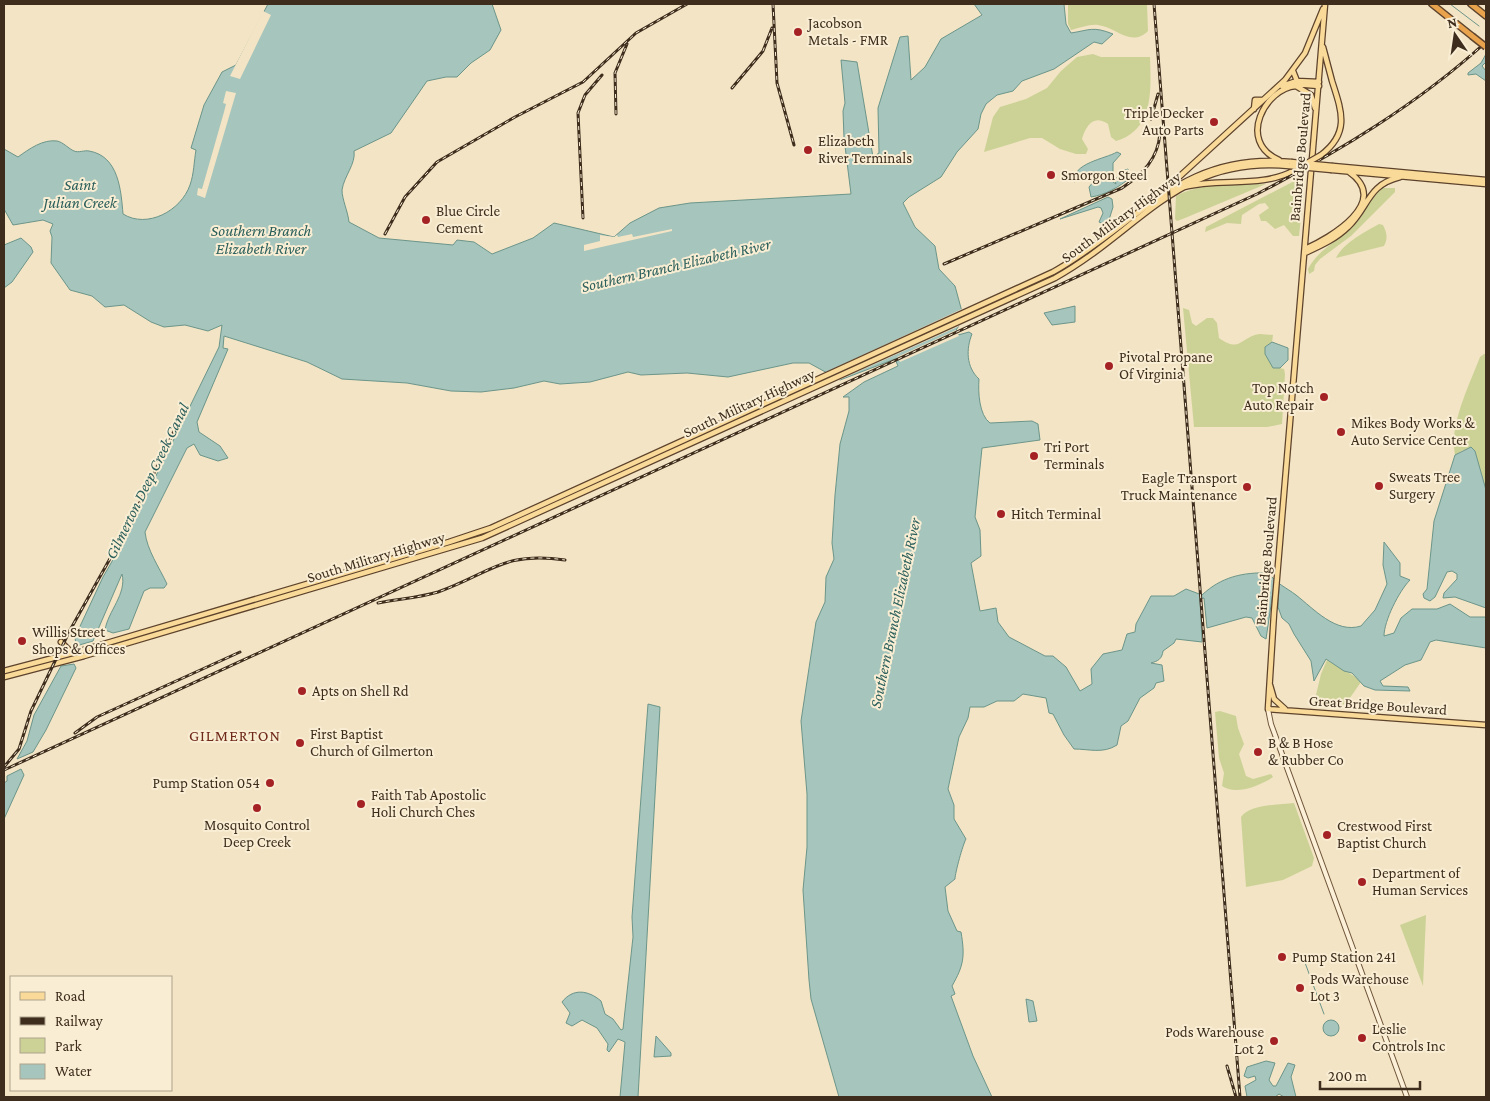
<svg xmlns="http://www.w3.org/2000/svg" width="1490" height="1101" viewBox="0 0 1490 1101" font-family="'Crimson Pro',serif">
<style>
.green{fill:#ccd296}
.water{fill:#a6c5bc;stroke:#6c958a}
.pier{fill:#f2e4c4}
.lines{fill:none;stroke-linecap:round;stroke-linejoin:round}
.stream{stroke:#6c958a;stroke-width:1}
.secondary-casing{stroke:#71563b;stroke-width:6}
.primary-casing{stroke:#5d422c;stroke-width:7}
.motorway-casing{stroke:#5d422c;stroke-width:8}
.secondary{stroke:#fcf1d8;stroke-width:4}
.primary{stroke:#f9da99;stroke-width:4.5}
.motorway{stroke:#e9a34d;stroke-width:5}
.rail-casing{stroke:#3e2d1d;stroke-width:3}
.rail{stroke:#f9eed4;stroke-width:1;stroke-dasharray:4;stroke-linecap:butt}
.primary-bridge-casing{stroke:#5d422c;stroke-width:7;stroke-linecap:butt}
.motorway-bridge-casing{stroke:#5d422c;stroke-width:8;stroke-linecap:butt}
.primary-bridge{stroke:#f9da99;stroke-width:4.5}
.motorway-bridge{stroke:#e9a34d;stroke-width:5}
.poi-dot{fill:#a52224;stroke:#f9eed4;stroke-width:2}
.labels{text-anchor:middle;dominant-baseline:central;stroke-width:4;stroke-linejoin:round;paint-order:stroke}
.poi-label{font-size:15px;fill:#3e2d1d;stroke:#f9eed4;text-anchor:start}
.street-label{font-size:15px;fill:#3e2d1d;stroke:#f9eed4}
.water-label{font-size:16px;font-style:italic;fill:#2b5f5b;stroke:#f9eed4}
.neighbourhood-label{font-size:16px;letter-spacing:1px;fill:#6f2918;stroke:#f9eed4}
</style>
<rect width="100%" height="100%" fill="#f2e4c4"/>
<path class="green" d="M1068,4H1147L1148,31C1131,48 1116,27 1098,25C1089,24 1080,28 1071,30L1068,24Z
M1093,54L1101,57H1150C1151,90 1154,130 1116,141L1111,137L1108,124C1094,114 1086,125 1082,139L1088,149L1086,154H1076L1060,149L1042,138H1030L984,152L993,117L1000,107L1026,99L1047,88L1061,71L1077,57Z
M1300,178L1305,179L1299,236H1293L1284,225L1275,229L1266,221H1261L1259,215L1269,208L1265,203L1259,204L1242,215L1241,224L1227,223L1205,232L1206,227Z
M1266,184L1185,218L1177,221L1175,219L1176,196C1202,182 1237,185 1266,184Z
M1382,188H1395V192L1351,236L1320,259L1315,265L1314,271L1309,274L1308,269C1319,248 1341,240 1356,223C1366,212 1369,196 1382,188Z
M1379,224L1383,225C1387,233 1388,238 1384,246L1336,258C1343,243 1365,232 1379,224Z
M1183,308L1189,310L1192,323L1196,326L1207,318H1213L1217,323L1219,338C1241,354 1241,336 1260,334C1264,334 1269,335 1273,335L1272,342L1265,347V354L1280,368L1284,369L1285,374L1282,424L1267,427H1194Z
M1484,354H1486V490L1475,451L1463,450L1455,455C1449,425 1469,386 1480,357Z
M1327,660C1339,669 1351,672 1361,682L1347,702L1341,706L1317,702L1315,699L1321,674Z
M1220,711L1236,716L1238,728L1244,744L1239,754L1246,776L1253,779L1271,774L1273,777C1261,785 1236,796 1222,786L1224,773L1219,758L1215,712Z
M1294,803L1314,858L1312,866L1283,880L1246,887L1241,817C1250,804 1279,805 1294,803Z
M1426,915L1423,986L1400,925Z"/>
<path class="water" d="M268,4H492L501,30L490,50L471,63L457,77H446L427,81L391,133L354,151C356,164 344,176 342,190C342,199 348,212 349,222L379,238L453,245L457,240L474,242L492,254L533,238L554,223L614,237L630,223L659,208L690,203L851,194L844,138L843,111L845,103L841,60L857,62L873,157L879,153L878,108L900,37L908,36L911,80L925,67L941,39L982,15L974,4H1064L1066,24L1071,33C1090,30 1093,26 1113,34L1102,44L1094,42L1054,69L1022,81L1013,91L997,95L986,104L981,114L978,129L957,152L941,177L909,197L903,203L915,227L935,246L939,269L955,286L964,319L956,330L958,335L969,332L972,334C966,349 966,367 979,379C978,392 979,415 990,423L1032,421L1038,424L1040,440L982,448L975,517L980,530L981,556L971,563L980,611L996,608L998,622L1009,637L1045,656H1053L1066,667L1080,691L1092,684L1091,669L1103,654L1122,650L1127,634L1135,632L1136,624L1151,596H1174L1186,589L1202,595C1221,577 1243,572 1269,573C1275,583 1287,588 1296,595C1314,609 1336,634 1361,626L1375,610L1387,584L1383,565L1384,542L1400,563V576L1410,580C1399,591 1384,621 1384,636L1394,633L1401,618L1412,609H1437L1450,604L1470,617H1486V648L1436,640L1430,642L1421,660L1405,665L1380,681L1383,686L1408,687L1410,691L1375,690L1364,686L1352,673L1344,671L1326,659L1314,681L1311,661L1294,634L1289,624L1282,618L1278,607L1279,586L1274,585L1266,639L1261,636L1252,618L1246,617L1207,628L1204,598L1200,599L1202,642L1176,639L1174,643L1163,651C1162,659 1158,661 1151,663L1162,665L1164,681L1156,683L1154,688L1140,698L1128,721L1121,726L1117,745C1103,754 1089,749 1074,749L1064,735L1053,714L1049,713L1046,698L1023,694L1014,701H997L984,707H970L968,718L959,737L948,789L954,805V819L966,839C963,844 955,873 955,879L945,887L948,911L957,931L961,932C965,956 964,965 952,986L955,994L951,996L973,1056L992,1097H839L811,999L809,980L803,890L807,847V794L801,721L816,622L825,602L826,577L834,559L832,543L835,495L840,444L849,411V397H843L864,382L898,366L895,359L840,380L809,363H793L728,377L687,373L641,375L628,372L590,382L560,384L544,381L514,388L481,392L451,391L407,383L342,379L307,362L224,336L223,348L228,349L197,422L199,432L220,446L228,458L218,461L200,455L194,444L187,448L145,532C147,550 159,567 167,584L164,588H150L144,591L129,629L113,633L105,630C108,611 127,594 122,574L93,641L76,646L75,637L103,577L126,537L219,347L222,325L208,331L185,325L164,327L151,322L124,305L105,307L92,296L70,290L51,263L52,237L50,231L53,224L43,220L13,225L4,209V149L18,157C29,149 43,139 57,141C63,142 69,149 74,151C79,153 84,150 89,151C119,156 121,191 123,214C147,229 181,211 190,185C194,174 194,161 196,150L191,148L204,105L222,72L236,65Z
M1486,54V62L1482,66L1486,71V81L1476,74L1468,75V73L1481,63Z
M1117,152L1121,154L1113,163V182L1116,184L1115,180L1122,171L1128,169L1130,178C1119,187 1105,195 1091,197L1089,187L1094,181L1093,173H1089L1074,182C1072,163 1105,159 1117,152Z
M1108,197L1112,199L1113,207L1108,223L1104,224L1099,222L1103,213L1101,208L1098,207L1060,219Z
M21,238L31,247L33,252L12,282L4,288V245Z
M1075,306V322L1052,325L1044,313Z
M1272,342L1288,348V360L1280,368H1273L1265,354V347Z
M1471,447L1475,451L1486,490V608L1455,597L1443,598L1444,593L1457,579V574L1452,571L1447,572L1435,597L1430,601L1424,598L1423,594L1427,589L1434,521L1455,455Z
M74,664L76,668L46,730L33,752L17,759L27,741L34,715L61,666Z
M648,704L660,707L638,1097H620L625,1042L618,1039L609,1052L607,1050L608,1044L597,1028L582,1020L572,1026L566,1023L570,1013L562,1002C573,988 588,990 601,1001L605,1014L613,1019L621,1030L623,1029L633,937L632,917Z
M21,769L24,775L4,819V783L7,781V776Z
M1026,999L1033,1001L1037,1021L1029,1022Z
M1323 1028a8 8 0 1 1 16 0a8 8 0 1 1-16 0Z
M656,1036L671,1053V1056L654,1057Z
M1266,1061L1275,1063L1269,1080L1273,1086H1276L1288,1063L1295,1065L1291,1077L1296,1097H1284L1279,1094L1275,1097H1247L1245,1086L1256,1080L1255,1076L1248,1078L1244,1076L1247,1067Z"/>
<path class="pier" d="M263,11L271,15L240,79L230,76Z
M226,91L236,93L205,198L197,195L198,188L202,189L224,112L226,104L223,103Z
M672,229V231L584,251V245L600,241V235L614,237L617,235L618,237L632,234L633,237Z
M964,308L966,319L964,324L837,381L824,373Z
M956,330L959,336L900,362L897,357Z"/>
<g class="lines">
<path class="stream" d="M1450,4L1479,26
M1304,960L1324,1014"/>
<g class="secondary-casing">
<path id="secondary" d="M1268,709L1271,724L1407,1097"/>
</g>
<g class="primary-casing">
<path id="primary" d="M1325,4L1274,613L1268,709L1486,725
M1293,71L1297,81L1319,82
M1295,84L1319,86
M1282,86L1297,81
M1254,109L1255,100H1263
M1321,155C1350,133 1342,112 1332,81C1329,70 1326,58 1323,47
M1279,160C1236,141 1266,88 1296,86L1311,95L1315,108
M1333,166L1486,180
M1332,170L1486,184
M1168,187L1285,80L1305,53L1323,9
M1184,187C1221,177 1260,189 1295,170
M1305,249C1330,238 1392,202 1349,172
M1305,253C1320,246 1336,239 1348,227C1369,207 1367,185 1400,177
M61,642L72,653
M4,671L80,651L449,542L491,528L1053,272C1139,224 1181,151 1291,162
M4,677L84,656L482,538L1055,278C1141,230 1178,156 1289,166
M1270,685L1274,699L1285,709"/>
</g>
<g class="motorway-casing">
<path id="motorway" d="M1432,4L1472,36
M1471,4L1486,16"/>
</g>
<use href="#secondary" class="secondary"/>
<use href="#primary" class="primary"/>
<use href="#motorway" class="motorway"/>
<g class="rail-casing">
<path id="rail" d="M773,4L777,83L794,145
M1154,4L1240,1097
M732,88L763,51L772,28
M616,114L615,73L627,44
M1151,119L1158,94
M583,218L578,113L585,95L602,75
M385,234L405,197L437,162L515,117L583,82L636,33L687,4
M944,264L1122,188C1143,174 1158,159 1160,133
M378,603C397,599 418,598 438,592C491,573 503,551 565,560
M75,733L97,717L240,652
M4,767L19,749L31,711L69,632L131,521L177,425
M4,770L1257,194C1338,152 1418,104 1486,42
M1227,1066L1236,1097"/>
</g>
<use href="#rail" class="rail"/>
<g class="primary-bridge-casing">
<path id="primary-bridge" d="M1291,162L1333,166
M1307,163L1321,155
M1289,166L1332,170"/>
</g>
<g class="motorway-bridge-casing">
<path id="motorway-bridge" d="M1472,36L1486,47"/>
</g>
<use href="#primary-bridge" class="primary-bridge"/>
<use href="#motorway-bridge" class="motorway-bridge"/>
</g>
<g class="poi-dot">
<circle cx="798" cy="32" r="5"/>
<circle cx="1214" cy="122" r="5"/>
<circle cx="808" cy="150" r="5"/>
<circle cx="1051" cy="175" r="5"/>
<circle cx="426" cy="220" r="5"/>
<circle cx="1109" cy="366" r="5"/>
<circle cx="1324" cy="397" r="5"/>
<circle cx="1341" cy="432" r="5"/>
<circle cx="1034" cy="456" r="5"/>
<circle cx="1379" cy="486" r="5"/>
<circle cx="1247" cy="487" r="5"/>
<circle cx="1001" cy="514" r="5"/>
<circle cx="22" cy="641" r="5"/>
<circle cx="302" cy="691" r="5"/>
<circle cx="300" cy="743" r="5"/>
<circle cx="1258" cy="752" r="5"/>
<circle cx="270" cy="783" r="5"/>
<circle cx="361" cy="804" r="5"/>
<circle cx="257" cy="808" r="5"/>
<circle cx="1327" cy="835" r="5"/>
<circle cx="1362" cy="882" r="5"/>
<circle cx="1282" cy="957" r="5"/>
<circle cx="1300" cy="988" r="5"/>
<circle cx="1362" cy="1038" r="5"/>
<circle cx="1274" cy="1041" r="5"/>
</g>
<g class="labels">
<g class="poi-label">
<text x="808" y="23">Jacobson<tspan x="808" dy="17">Metals - FMR</tspan></text>
<text x="1204" y="113" text-anchor="end">Triple Decker<tspan x="1204" dy="17">Auto Parts</tspan></text>
<text x="818" y="141">Elizabeth<tspan x="818" dy="17">River Terminals</tspan></text>
<text x="1061" y="175">Smorgon Steel</text>
<text x="436" y="211">Blue Circle<tspan x="436" dy="17">Cement</tspan></text>
<text x="1119" y="357">Pivotal Propane<tspan x="1119" dy="17">Of Virginia</tspan></text>
<text x="1314" y="388" text-anchor="end">Top Notch<tspan x="1314" dy="17">Auto Repair</tspan></text>
<text x="1351" y="423">Mikes Body Works &amp;<tspan x="1351" dy="17">Auto Service Center</tspan></text>
<text x="1044" y="447">Tri Port<tspan x="1044" dy="17">Terminals</tspan></text>
<text x="1389" y="477">Sweats Tree<tspan x="1389" dy="17">Surgery</tspan></text>
<text x="1237" y="478" text-anchor="end">Eagle Transport<tspan x="1237" dy="17">Truck Maintenance</tspan></text>
<text x="1011" y="514">Hitch Terminal</text>
<text x="32" y="632">Willis Street<tspan x="32" dy="17">Shops &amp; Offices</tspan></text>
<text x="312" y="691">Apts on Shell Rd</text>
<text x="310" y="734">First Baptist<tspan x="310" dy="17">Church of Gilmerton</tspan></text>
<text x="1268" y="743">B &amp; B Hose<tspan x="1268" dy="17">&amp; Rubber Co</tspan></text>
<text x="260" y="783" text-anchor="end">Pump Station 054</text>
<text x="371" y="795">Faith Tab Apostolic<tspan x="371" dy="17">Holi Church Ches</tspan></text>
<text x="257" y="825" text-anchor="middle">Mosquito Control<tspan x="257" dy="17">Deep Creek</tspan></text>
<text x="1337" y="826">Crestwood First<tspan x="1337" dy="17">Baptist Church</tspan></text>
<text x="1372" y="873">Department of<tspan x="1372" dy="17">Human Services</tspan></text>
<text x="1292" y="957">Pump Station 241</text>
<text x="1310" y="979">Pods Warehouse<tspan x="1310" dy="17">Lot 3</tspan></text>
<text x="1372" y="1029">Leslie<tspan x="1372" dy="17">Controls Inc</tspan></text>
<text x="1264" y="1032" text-anchor="end">Pods Warehouse<tspan x="1264" dy="17">Lot 2</tspan></text>
</g>
<g class="street-label">
<text transform="translate(1300 157) rotate(-85)">Bainbridge Boulevard</text>
<text transform="translate(1121 217) rotate(-36)">South Military Highway</text>
<text transform="translate(749 403) rotate(-25)">South Military Highway</text>
<text transform="translate(376 557) rotate(-17)">South Military Highway</text>
<text transform="translate(1266 561) rotate(-85)">Bainbridge Boulevard</text>
<text transform="translate(1378 705) rotate(4)">Great Bridge Boulevard</text>
</g>
<g class="water-label">
<text x="80" y="184">Saint<tspan x="80" dy="18">Julian Creek</tspan></text>
<text x="261" y="230">Southern Branch<tspan x="261" dy="18">Elizabeth River</tspan></text>
<text transform="translate(676 265) rotate(-13)">Southern Branch Elizabeth River</text>
<text transform="translate(147 481) rotate(-64)">Gilmerton Deep Creek Canal</text>
<text transform="translate(895 613) rotate(-78)">Southern Branch Elizabeth River</text>
</g>
<g class="neighbourhood-label">
<text x="235" y="735">GILMERTON</text>
</g>
</g>
<rect width="1490" height="1101" fill="none" stroke="#3e2d1d" stroke-width="10"/>
<rect x="10" y="976" width="162" height="115" fill="#f9eed4" stroke="#aea18b"/>
<rect x="20" y="992" width="25" height="8" fill="#f9da99" stroke="#aea18b"/>
<text x="55" y="1001" font-size="15" fill="#3e2d1d">Road</text>
<rect x="20" y="1017" width="25" height="8" fill="#3e2d1d" stroke="#aea18b"/>
<text x="55" y="1026" font-size="15" fill="#3e2d1d">Railway</text>
<rect x="20" y="1038" width="25" height="15" fill="#ccd296" stroke="#aea18b"/>
<text x="55" y="1051" font-size="15" fill="#3e2d1d">Park</text>
<rect x="20" y="1064" width="25" height="15" fill="#a6c5bc" stroke="#aea18b"/>
<text x="55" y="1076" font-size="15" fill="#3e2d1d">Water</text>
<g transform="translate(1455 35) rotate(347)" stroke="#f9eed4" stroke-width="4" paint-order="stroke">
<path d="M0-4L9 19L0 12L-9 19Z" fill="#3e2d1d"/>
<text y="-8" font-size="14" font-weight="bold" text-anchor="middle" fill="#3e2d1d">N</text>
</g>
<path d="M1320 1081v8h100v-8" fill="none" stroke="#3e2d1d" stroke-width="2.5"/>
<text x="1328" y="1081" font-size="15" fill="#3e2d1d" stroke="#f9eed4" stroke-width="4" paint-order="stroke">200 m</text>
</svg>
